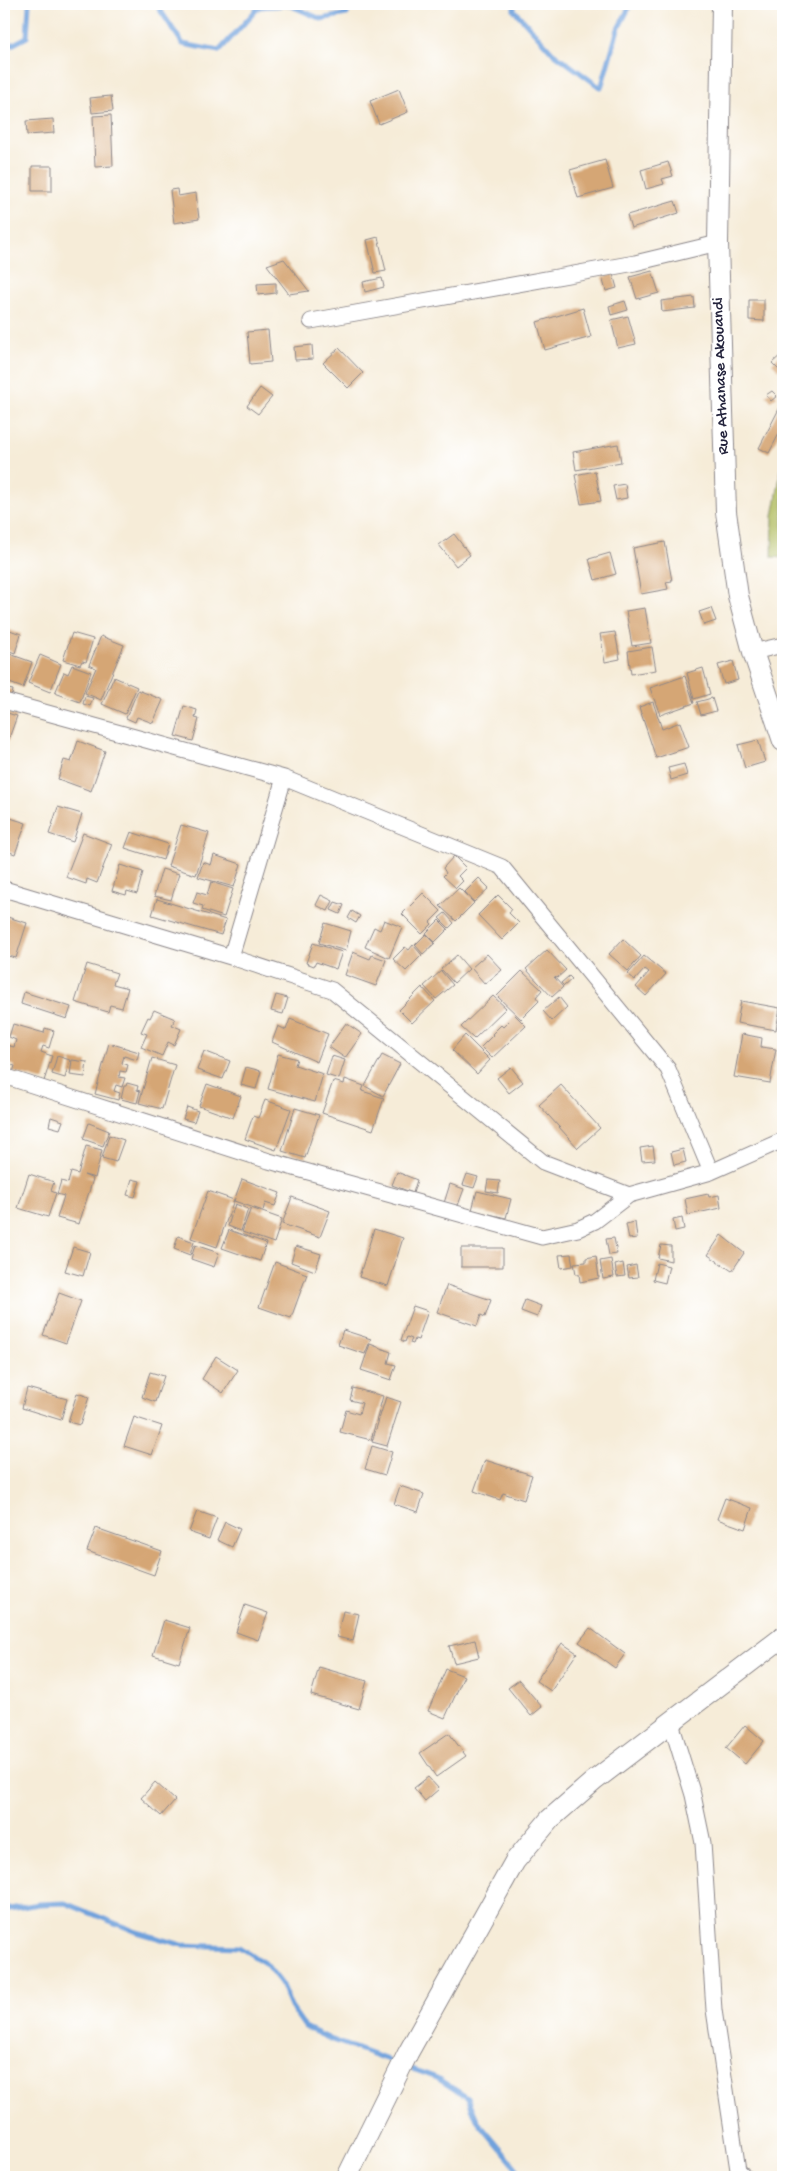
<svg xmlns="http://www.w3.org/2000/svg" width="787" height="2181" viewBox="0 0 787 2181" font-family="'Gochi Hand',sans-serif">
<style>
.green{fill:#b0bc5f;stroke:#696f4d}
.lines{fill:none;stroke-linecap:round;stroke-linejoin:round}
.stream{stroke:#71a2dc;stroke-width:5}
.building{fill:#d5a674}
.minor-casing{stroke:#8c878a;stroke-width:17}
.tertiary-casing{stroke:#8c878a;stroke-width:22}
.minor{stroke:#fff;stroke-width:15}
.tertiary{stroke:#fff;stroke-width:20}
.labels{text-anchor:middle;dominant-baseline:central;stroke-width:4;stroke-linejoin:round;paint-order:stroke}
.street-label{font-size:16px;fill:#22223b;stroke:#fff}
</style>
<rect width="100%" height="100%" fill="#fff"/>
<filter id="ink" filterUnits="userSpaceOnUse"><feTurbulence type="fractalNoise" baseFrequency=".02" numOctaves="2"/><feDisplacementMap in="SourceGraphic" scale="10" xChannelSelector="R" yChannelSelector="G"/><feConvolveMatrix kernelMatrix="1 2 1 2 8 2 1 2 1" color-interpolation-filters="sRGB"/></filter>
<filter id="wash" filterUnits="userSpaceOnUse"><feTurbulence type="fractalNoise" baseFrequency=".0096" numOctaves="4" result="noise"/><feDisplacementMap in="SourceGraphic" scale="20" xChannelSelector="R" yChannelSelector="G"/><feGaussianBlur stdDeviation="1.12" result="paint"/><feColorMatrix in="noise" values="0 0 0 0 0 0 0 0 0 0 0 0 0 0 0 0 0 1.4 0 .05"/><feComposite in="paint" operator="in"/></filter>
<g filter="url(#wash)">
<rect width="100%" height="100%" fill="#f6ecd8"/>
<path class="green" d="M783,459V558L772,557L773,516Z"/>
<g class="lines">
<path class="stream" d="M156,4L183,44L219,51L259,7L289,5L321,19L347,14L350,4
M514,4V10L552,52L601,88L618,29L631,4
M4,49L27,37L29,4
M4,1910L39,1904L65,1903L137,1932L182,1945L239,1947L266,1964L281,1983L291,2007L305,2027L330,2039L399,2064
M407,2067L437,2078L468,2098L478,2122L524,2177"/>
</g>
<g id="blocks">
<path class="building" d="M399,89L408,112L379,124L370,101Z
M111,96L113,111L92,113L90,98Z
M111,115L113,166L95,167L93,116Z
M53,119L54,133L27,135L26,121Z
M605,160L613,188L578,198L570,170Z
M668,162L673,176L662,179L664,184L646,189L641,170Z
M32,166H52V191H32Z
M177,189L178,196L196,193L199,219L174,223L170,190Z
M675,201L679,213L631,228L627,215Z
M378,237L386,271L375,273L367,240Z
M284,259L309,291L289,294L267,265Z
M652,271L659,293L637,299L630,277Z
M613,274L617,288L606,291L602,277Z
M382,278L384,287L365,292L363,282Z
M276,283V293L258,295L257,284Z
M694,297L695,308L662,312L661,301Z
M749,300H764V321L749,320Z
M625,301L628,310L611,315L609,306Z
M583,308L591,337L545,350L537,322Z
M628,316L636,344L618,348L611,320Z
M268,330L271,362L250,364L247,332Z
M312,345L313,359L295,360L294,347Z
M339,348L363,373L348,388L323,363Z
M783,353V366L779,370L772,363Z
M260,388L272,397L258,414L247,406Z
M772,391L777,396L771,401L766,395Z
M781,405L783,407V426L769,453L759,448Z
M618,444L621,462L576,470L573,452Z
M595,471L601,501L581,504L575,475Z
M625,484L627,498L616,500L613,486Z
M454,534L470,555L456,566L439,545Z
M665,542L672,581L666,582L668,589L641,594L633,548Z
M610,553L616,574L595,580L589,559Z
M645,608L651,643L632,646L626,611Z
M711,608L716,621L704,625L699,612Z
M4,628L21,634L15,653L4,649Z
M615,632L620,659L605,662L600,634Z
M72,633L93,639L86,662L82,661L80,665L63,660Z
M101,636L124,645L101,700L85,693L96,668L89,665Z
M652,647L656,670L631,674L628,651Z
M4,652L32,662L23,688L4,681Z
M40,655L61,664L50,692L28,683Z
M733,661L738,680L724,684L718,665Z
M72,665L91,672L80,702L55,693L64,672L68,674Z
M703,668L710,694L694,699L687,673Z
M685,676L694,703L660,715L650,688Z
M114,677L137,687L125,714L102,704Z
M4,688L13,690L11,700L4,698Z
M138,690L163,700L153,723L137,717L135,722L126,718Z
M85,696L93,698L90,706L83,704Z
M712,698L716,711L701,715L697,702Z
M653,702L662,729L680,722L689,747L656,758L639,707Z
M184,706L197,710L195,718L199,719L193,741L175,736Z
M4,712L17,716L4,752Z
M758,740L765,762L745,768L738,745Z
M78,741L105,751L91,791L58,779L64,760L71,762Z
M684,764L687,775L671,780L668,768Z
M58,807L82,814L73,842L49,834Z
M4,816L26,823L15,854L4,850Z
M181,825L209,833L196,875L168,866Z
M131,832L168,844L163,860L125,848Z
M83,833L112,844L97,883L87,879L86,884L66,877Z
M214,855L241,864L234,887L198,877L203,862L211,865Z
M454,856L466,868L458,876L463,881L456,888L443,876L446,873L443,868Z
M120,865L143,872L137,894L127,891L126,895L112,891Z
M162,869L179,874L171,900L154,896Z
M479,878L489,888L474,902L465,892Z
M211,882L233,889L224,917L202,910L203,906L193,903L197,892L207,895Z
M459,888L474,903L456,921L440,906Z
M423,893L441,911L430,922L432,924L422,934L402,914Z
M321,895L333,901L328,911L316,905Z
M498,895L512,909L509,913L519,923L502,940L478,915Z
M157,899L226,920L221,935L152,915Z
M335,902L344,905L340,914L331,910Z
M352,911L360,916L356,923L348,918Z
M445,913L454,923L449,928L439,918Z
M4,916L27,923L16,958L4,955L7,945L4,944Z
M384,920L402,927L389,958L365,947L374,927L380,930Z
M439,920L448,929L435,942L426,933Z
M325,923L351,931L346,951L319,943Z
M426,934L435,943L423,954L415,945Z
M623,939L641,956L628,971L609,954Z
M313,943L342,952L336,969L316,962L314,966L306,963Z
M413,945L422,955L406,971L393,959L405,947L409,950Z
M547,950L566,970L557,978L554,977L563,987L552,997L526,969Z
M353,952L370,959L372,955L386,960L376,986L345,975Z
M487,954L502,970L485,984L471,968Z
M457,955L469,969L454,983L441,969Z
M644,956L666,974L646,996L636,987L649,972L645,969L635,980L628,974Z
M87,964L117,973L113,984L128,988L122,1008L110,1005L108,1012L75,1002Z
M441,971L453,985L436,999L424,986Z
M522,971L542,990L536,997L539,1001L521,1019L497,996Z
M569,976L572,979L564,986L561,983Z
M422,987L435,1001L412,1023L399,1010Z
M24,992L71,1007L67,1019L21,1004Z
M276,995L288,998L283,1014L271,1011Z
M493,996L506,1008L474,1039L461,1027Z
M559,997L567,1007L552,1021L543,1011Z
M741,1001L780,1008L776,1030L737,1023Z
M154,1010L175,1019L172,1025L181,1029L174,1045L168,1042L162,1056L141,1047L147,1034L141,1032L148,1017L150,1018Z
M515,1015L526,1026L492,1058L481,1047L493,1035L492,1034L501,1025L503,1027Z
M290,1019L328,1034L317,1062L272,1042L278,1026L286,1030Z
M346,1023L362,1034L345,1058L329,1047Z
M13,1024L44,1033L45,1028L54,1031L49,1048L43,1046L41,1052L52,1056L44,1081L13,1072L15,1066L4,1062L6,1045L14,1047L16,1040L9,1037Z
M742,1034L762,1038L761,1047L776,1049L770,1083L734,1077Z
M465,1035L490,1060L477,1074L452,1050Z
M109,1043L139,1052L137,1060L124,1056L122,1063L128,1065L126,1072L120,1071L119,1077L125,1078L122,1087L116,1085L114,1091L120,1093L118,1100L95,1094Z
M204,1051L230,1061L223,1079L197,1070Z
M278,1054L297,1059L295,1065L323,1074L315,1102L268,1089Z
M382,1055L400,1064L383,1096L365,1086Z
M57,1056L70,1060L65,1078L52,1074Z
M332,1056L345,1060L339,1079L326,1075Z
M152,1058L175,1065L162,1109L139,1103Z
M72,1060L87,1062L85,1077L70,1075Z
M246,1067L261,1071L256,1089L241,1085Z
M511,1067L523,1082L509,1093L497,1078Z
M345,1079L364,1086L362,1091L384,1098L373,1130L322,1113L333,1081L344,1084Z
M127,1083L138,1086L137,1090L140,1091L137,1103L121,1099L124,1086H126Z
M207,1084L241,1096L233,1118L199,1106Z
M561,1085L600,1128L578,1148L539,1105Z
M265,1100L291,1109L276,1150L245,1139L253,1116L258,1118Z
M187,1107L198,1111L194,1122L183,1119Z
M295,1108L319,1115L305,1158L282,1151Z
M51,1117L63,1121L60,1129L49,1126Z
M89,1123L109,1131L103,1146L83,1139Z
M109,1135L124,1140L116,1162L102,1158Z
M86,1146L102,1150L95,1178L84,1175L93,1179L79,1224L57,1218L64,1196L57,1194L61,1181L68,1183L71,1172L78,1174Z
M653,1146L655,1160L642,1161L640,1148Z
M683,1149L686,1162L674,1165L671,1152Z
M397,1172L417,1180L413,1193L392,1185Z
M29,1174L54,1182L51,1191L56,1193L48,1217L18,1208Z
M467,1174L478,1177L474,1188L463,1185Z
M132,1179L140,1181L135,1197L127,1195Z
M242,1179L280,1193L275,1206L265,1203L263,1211L234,1201Z
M488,1180L500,1181L498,1193L486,1191Z
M450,1184L464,1189L457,1208L444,1203Z
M208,1191L234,1200L217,1247L191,1238Z
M477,1191L511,1199L506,1218L472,1210Z
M708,1194L709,1197L719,1195L721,1208L688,1215L685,1199Z
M292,1197L330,1211L320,1237L282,1224Z
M235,1204L248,1209L241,1231L228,1226Z
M251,1208L282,1219L274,1243L242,1232Z
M682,1218L684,1229L675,1231L673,1220Z
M635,1222L637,1238L629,1239L626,1224Z
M374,1229L403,1238L388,1286L359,1277Z
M229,1230L266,1243L260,1261L222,1248Z
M721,1235L744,1253L732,1271L708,1255Z
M178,1236L194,1242L190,1255L174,1249Z
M614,1238L617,1254L609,1255L606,1239Z
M195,1245L219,1253L214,1267L191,1259Z
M661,1245L671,1246V1261L658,1258Z
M296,1246L321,1254L315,1271L291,1262Z
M73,1247L90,1252L83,1276L65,1271Z
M461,1248H503V1267H461Z
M571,1254L573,1266L561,1268L559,1255Z
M596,1256L599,1278L580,1282L579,1274H576L574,1263L586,1262V1258Z
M611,1259L614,1277L603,1279L600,1261Z
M275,1262L307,1274L291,1318L259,1307Z
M623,1263L625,1276L617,1277L615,1265Z
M657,1263L669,1266L665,1283L653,1280Z
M636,1265L638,1277L629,1278L627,1267Z
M447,1285L491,1300L485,1317L481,1315L477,1326L437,1312Z
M59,1293L81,1301L66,1343L43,1335Z
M525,1300L541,1306L537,1317L521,1311Z
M413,1306L428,1311L418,1340L415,1339L413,1344L410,1343L412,1339L407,1337L405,1342L401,1340Z
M343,1330L371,1339L365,1354L338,1345Z
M370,1344L391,1352L388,1363L396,1365L391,1380L361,1370Z
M216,1356L238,1370L223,1393L202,1379Z
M150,1372L164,1376L155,1402L142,1397Z
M27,1388L67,1399L61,1420L22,1408Z
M353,1388L383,1396L371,1440L340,1432L346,1410L359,1414L362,1403L350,1400Z
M77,1393L89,1397L80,1425L68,1422Z
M386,1397L401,1402L387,1446L372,1442Z
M134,1417L162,1426L152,1455L124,1446Z
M372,1446L392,1452L385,1475L365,1469Z
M485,1460L532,1475L524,1500L503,1493L500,1500L474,1491Z
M400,1486L424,1494L418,1512L394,1504Z
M725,1498L752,1508L745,1529L717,1519Z
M197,1511L217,1518L209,1539L189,1532Z
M225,1522L240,1529L232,1547L217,1540Z
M96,1528L162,1551L154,1575L87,1551Z
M245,1605L268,1613L258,1640L236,1632Z
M343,1611L359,1614L353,1641L337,1637Z
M164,1620L190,1628L179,1663L153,1655Z
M590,1628L625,1654L615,1668L579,1642Z
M475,1640L479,1657L454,1663L449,1646Z
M562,1643L577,1653L551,1691L536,1681Z
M319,1667L367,1681L359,1709L311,1695Z
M446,1669L464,1676L445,1718L428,1711Z
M519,1680L542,1707L531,1716L508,1688Z
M745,1725L764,1741L745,1764L726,1748Z
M449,1733L466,1756L436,1777L420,1753Z
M428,1777L439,1789L425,1801L414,1788Z
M155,1782L175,1800L161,1816L141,1798Z"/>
</g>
</g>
<g filter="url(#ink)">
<use href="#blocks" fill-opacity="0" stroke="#8c878a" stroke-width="1"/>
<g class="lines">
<g class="minor-casing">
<path id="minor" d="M311,321L635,263L718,243
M753,652L783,645
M4,701L284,778L502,867L668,1069L711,1172
M4,889L231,957L332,990L543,1162L629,1195L711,1172L783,1140
M231,957L284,778
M4,1076L269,1161L542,1237L578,1229L595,1221L629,1195
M671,1723L693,1795L703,1843L714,2010L738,2170L745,2177"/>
</g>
<g class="tertiary-casing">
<path id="tertiary" d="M722,4L718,243L726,512L738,596L753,652L783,741
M347,2177L408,2053L515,1861L550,1819L595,1780L783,1637"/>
</g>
<use href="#minor" class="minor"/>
<use href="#tertiary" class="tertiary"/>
</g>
</g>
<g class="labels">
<g class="street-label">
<text transform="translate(722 376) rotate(-92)">Rue Athanase Akouandi</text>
</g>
</g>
<rect width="787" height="2181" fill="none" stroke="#fff" stroke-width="20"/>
</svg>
